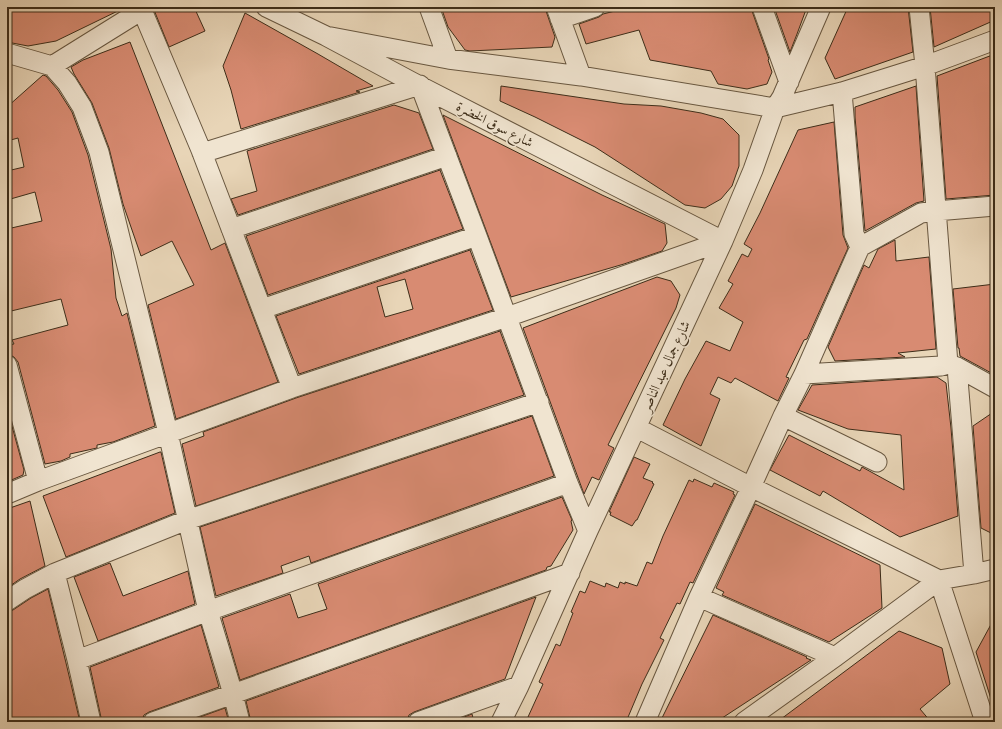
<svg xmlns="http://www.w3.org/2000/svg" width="1002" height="729" viewBox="0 0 1002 729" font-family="'EB Garamond',Amiri,serif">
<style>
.building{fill:#d88b72;stroke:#3d2d19;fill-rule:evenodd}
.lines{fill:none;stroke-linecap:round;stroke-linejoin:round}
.minor-casing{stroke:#685740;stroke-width:21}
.minor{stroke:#f0e4d0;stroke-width:19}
.labels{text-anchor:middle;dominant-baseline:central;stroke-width:3;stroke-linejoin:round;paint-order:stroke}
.street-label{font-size:14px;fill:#3d2d19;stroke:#f0e4d0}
</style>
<rect width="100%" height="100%" fill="#e8d5b7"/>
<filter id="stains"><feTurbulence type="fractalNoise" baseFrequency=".005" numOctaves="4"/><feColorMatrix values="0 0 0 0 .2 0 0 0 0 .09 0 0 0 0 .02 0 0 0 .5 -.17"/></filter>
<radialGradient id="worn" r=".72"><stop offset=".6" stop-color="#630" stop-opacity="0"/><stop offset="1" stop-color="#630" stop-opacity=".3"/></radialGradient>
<path class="building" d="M7,7H126L56,41L28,46L7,42Z
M155,7H194L205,31L169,47L154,10Z
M441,7H545L546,11L555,37L552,47L470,51L465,50L448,27Z
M619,7H751L752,11L769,59L768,60L772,72L767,84L747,89L718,84L711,71L650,60L639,30L586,44L579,24L599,17L603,14L619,10Z
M774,7H807L797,34L790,52Z
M848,7H908L913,52L835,79L825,58Z
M930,7H995V20L934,47Z
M245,13L318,54L373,86L356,91L360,92L241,129L231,90L223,66Z
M130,42L211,250L225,243L278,382L176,419L148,305L194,285L172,241L141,256L123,204L109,148L92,103L74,74L71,67L83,60Z
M995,54V195L946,199L937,76Z
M43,75L46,76L58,90L72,112L88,155L111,249L116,298L122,316L127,313L155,426L113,442L97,445V448L70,454V457L61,461L45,464L18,362L14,357L10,355L7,354V345L14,344L12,340L68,325L61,299L7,312V229L42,221L35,192L7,200V171L24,167L18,138L7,141V107Z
M501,86L624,104L661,106L701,113L723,119L739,135V166L732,186L721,199L705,208L685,205L595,147L535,117L500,101Z
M916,86L924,201L916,203L865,231L855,117V107Z
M394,105L419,113L433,149L238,215L231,199L257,191L247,151Z
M443,115L602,195L665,224L667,243L662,251L624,264L511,297Z
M834,122L843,235L848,248L807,339L804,340L786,377L789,378L778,401L735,378L731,383L718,377L710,394L720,399L701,446L663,425L685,379L706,341L730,351L743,322L719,308L733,284L728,281L742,254L748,257L752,249L744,244L760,213L798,130Z
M440,170L463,229L268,295L246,236Z
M895,240L896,261L929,257L936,349L898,353L905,357L835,361L828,347L864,265L869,268L878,249Z
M470,250L493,310L299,374L276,316ZM405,279L413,309L385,317L377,287Z
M657,277L671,281L680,295L676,308L608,445L614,448L599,480L592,477L584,494L523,328Z
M995,284V375L960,356L959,348H958L953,289Z
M500,331L524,395L196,506L182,444L204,436L203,432L296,398Z
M937,377L946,383L951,428L958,516L900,537L823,491L820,496L770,470L789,435L860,471L862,467L904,490L901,435L848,429L798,410L812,385Z
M7,408L24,470L23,475L7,482Z
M995,411V535L981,528L973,426Z
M532,416L554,476L311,563L309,556L281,566L283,573L216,596L200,527Z
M160,452H161L175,513L66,557L43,496Z
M634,457L650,464L643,478L653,482L652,483L654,484L637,520H636L632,526L610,515L611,512H609Z
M694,479L712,487L714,483L734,492L733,494L735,495L693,583L690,582L680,604L677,603L660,638L664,640L642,684L626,722H540L528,717L543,684L539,682L556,644L560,646L573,613L571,612L580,591L585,593L590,581L605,587L606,583L618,588L620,582L625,584V582L637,586L647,562L652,564L663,536L689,480L693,482Z
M562,497L572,520L571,521L573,530L551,566L547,567L546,570L240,680L222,618L290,594L298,618L327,609L318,584Z
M30,501L45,566L20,579L7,588V509Z
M755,504L880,565L882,608L829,642L722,595L724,592L716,588Z
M110,563L123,596L188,571L195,604L98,641L74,577Z
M48,589L66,663L80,722H7V612L13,610L31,598Z
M536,597L505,679L414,712L409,715L407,722H251L246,701Z
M713,615L807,657L806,658L811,660L716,722H660Z
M995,617V702H992L976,652Z
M201,625L219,687L149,712L144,715L142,720V722H102L90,667Z
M899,631L942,648L950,684L920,709L931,722H777Z
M225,708L229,722H186Z
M472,714L474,722H451Z"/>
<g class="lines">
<g class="minor-casing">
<path id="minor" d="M144,7L142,10L201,150L292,388
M266,7L326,36L412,82L723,241
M429,7L448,59
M556,7L581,76
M762,7L789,82
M919,7L925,66L948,364
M560,19L595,7
M326,36L448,59L581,76L775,108L842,92L925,66L995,40
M7,53L52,66L67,83L82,107L99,152L168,433L208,611L233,694L240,722
M52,66L142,10
M202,153L420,85L477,236L568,483L588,531
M231,229L447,156
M860,247L921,213L936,211L995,206
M262,309L477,236
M7,365L38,481
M957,367L974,574
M804,374L941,366L948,364L957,367L995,388
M783,416L877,462
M637,428L751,487L939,580L985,722
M7,494L38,481L292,388L507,317L723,241
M55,573L77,660L91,722
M699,597L835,657
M7,601L25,589L55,573L187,520L539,402
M77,660L208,611L568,483
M153,722L233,694L570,573
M418,722L519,686
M501,722L519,686L588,531L723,241L753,170L775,108L782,97L821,7
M645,722L699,597L751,487L783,416L804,374L860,247L854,234L842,92
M744,722L835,657L939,580L974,574L995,569"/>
</g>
<use href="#minor" class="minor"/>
</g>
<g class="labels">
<g class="street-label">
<text transform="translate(495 124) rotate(27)">شارع سوق الخضرة</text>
<text transform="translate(665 366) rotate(-65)">شارع جمال عبد الناصر</text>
</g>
</g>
<rect width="1002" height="729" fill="none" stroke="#e8d5b7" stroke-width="24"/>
<rect x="8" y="8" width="986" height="713" fill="none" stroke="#3d2d19" stroke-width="2"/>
<rect x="12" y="12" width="978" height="705" fill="none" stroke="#3d2d19"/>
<rect width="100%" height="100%" filter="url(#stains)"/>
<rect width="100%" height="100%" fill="url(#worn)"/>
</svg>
